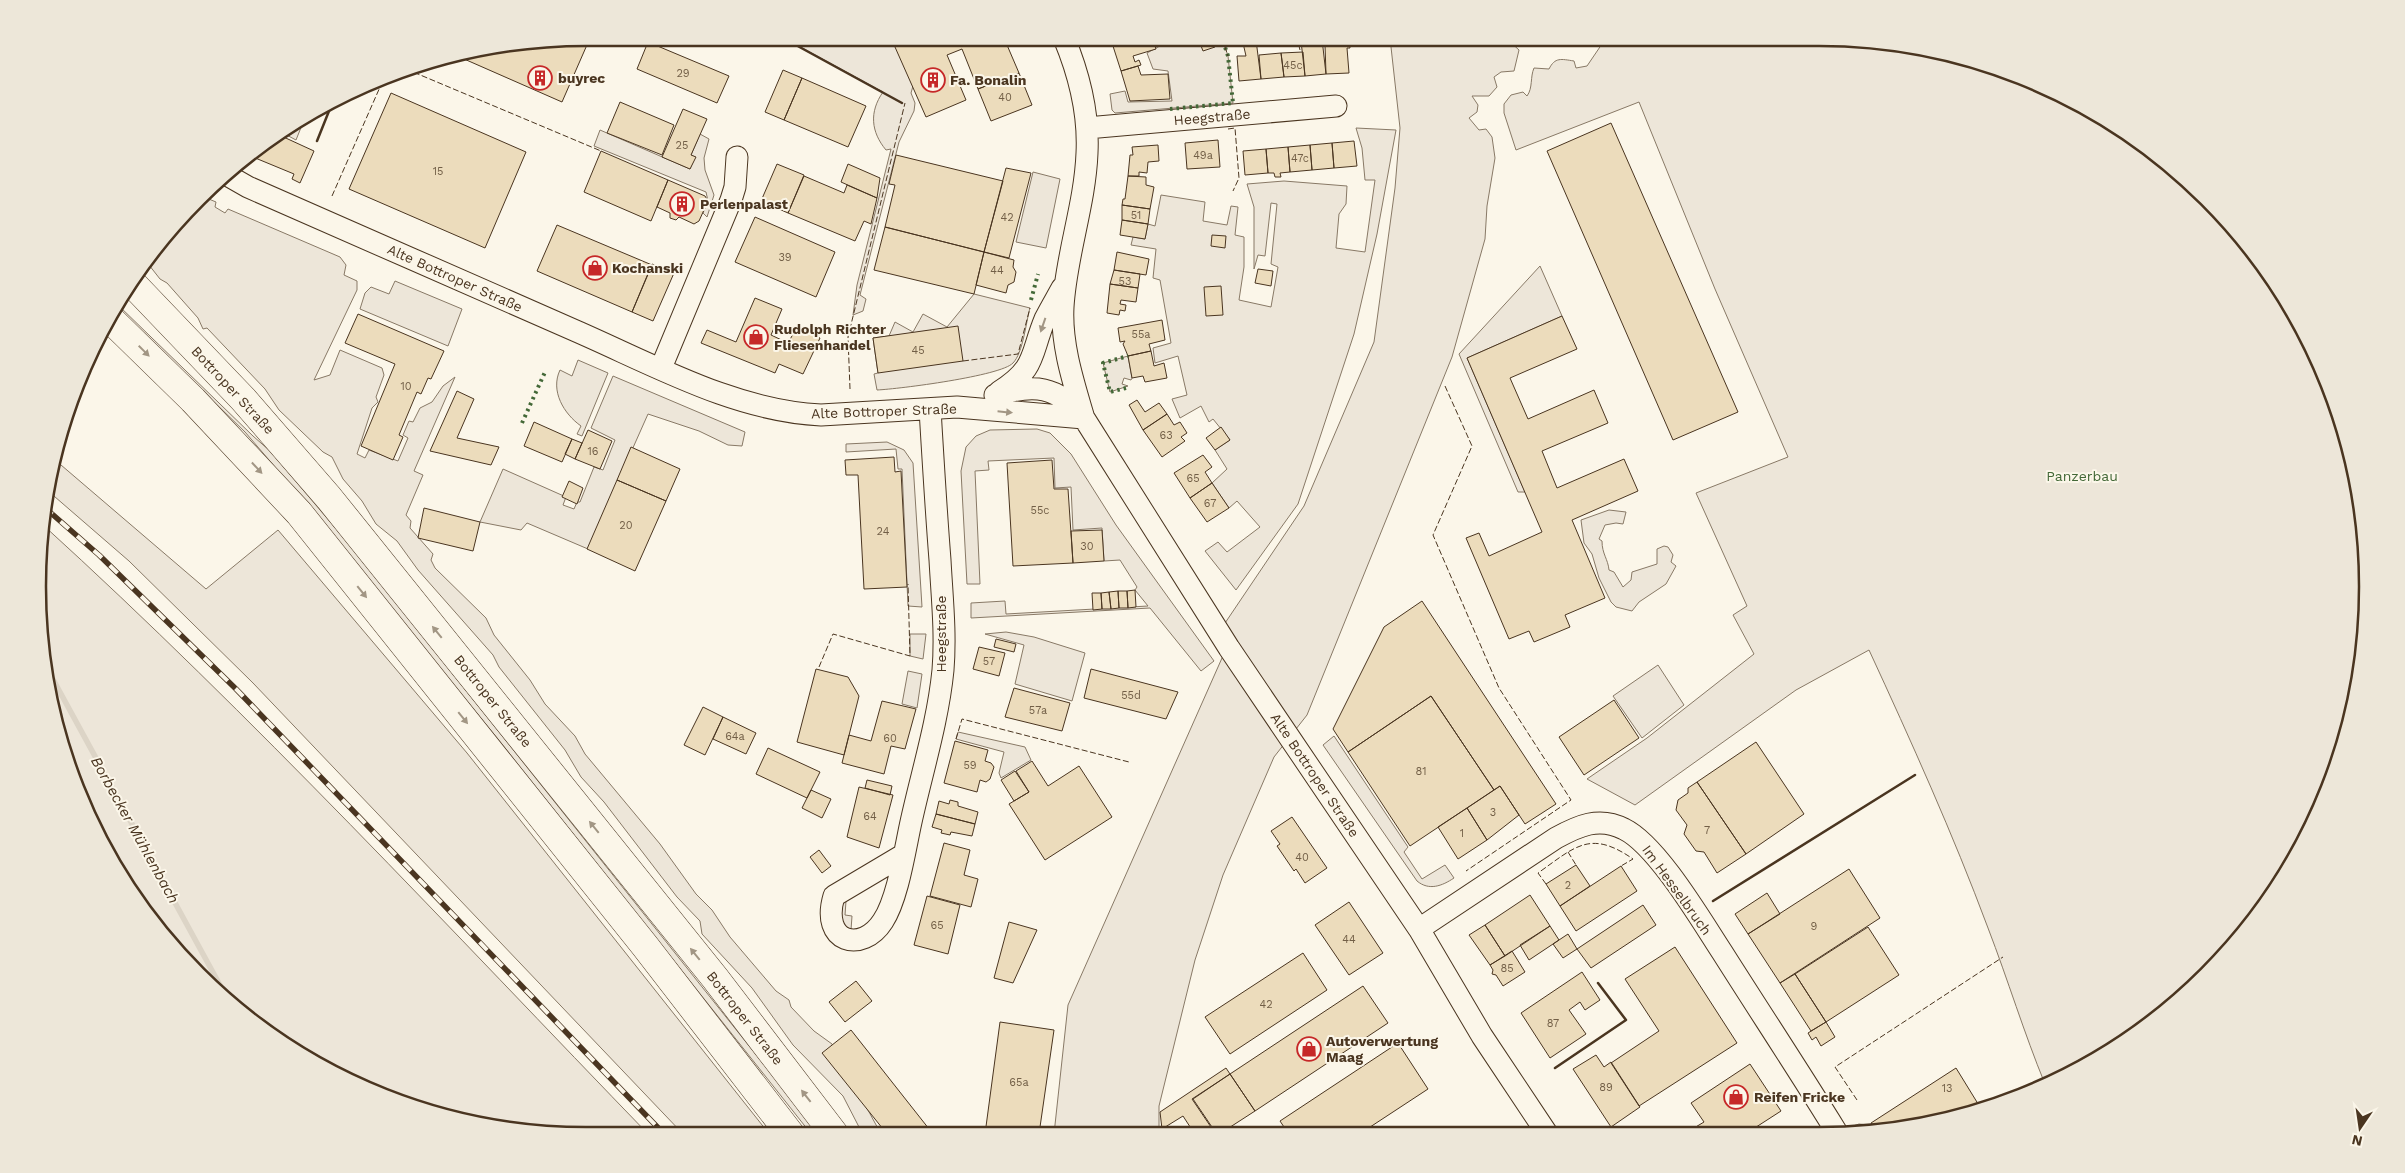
<svg xmlns="http://www.w3.org/2000/svg" width="2405" height="1173" viewBox="0 0 2405 1173" font-family="'Work Sans',sans-serif">
<style>
.green{fill:#ede6d9;stroke:#887966}
.lines{fill:none;stroke-linecap:round;stroke-linejoin:round}
.stream{stroke:#dcd4c6;stroke-width:5.5}
.building{fill:#ecdcbc;stroke:#4a3520}
.minor-casing{stroke:#4a3520;stroke-width:23}
.major-casing{stroke:#4a3520;stroke-width:29}
.minor{stroke:#fbf6e9;stroke-width:21}
.major{stroke:#fbf6e9;stroke-width:28}
.rail-casing{stroke:#4a3520;stroke-width:5.5}
.rail{stroke:#fbf6e9;stroke-width:4;stroke-dasharray:11;stroke-linecap:butt}
.hedge{stroke:#436837;stroke-width:4;stroke-dasharray:2.5 4;stroke-linecap:butt}
.fence{stroke:#4a3520;stroke-width:1;stroke-dasharray:6 2.5;stroke-linecap:butt}
.wall{stroke:#4a3520;stroke-width:2.5}
.oneway{fill:#a29684}
.labels{text-anchor:middle;dominant-baseline:central;stroke-width:4;stroke-linejoin:round;paint-order:stroke}
.number-label{font-size:11px;fill:#725f47}
.poi-label{font-size:14px;font-weight:bold;fill:#4a3520;stroke:#fbf6e9;text-anchor:start}
.street-label{font-size:14px;fill:#4a3520;stroke:#fbf6e9}
.park-label{font-size:14px;fill:#436837;stroke:#fbf6e9}
.water-label{font-size:15px;font-style:italic;fill:#4a3520;stroke:#fbf6e9}
.rim{fill:none;stroke:#4a3520;stroke-width:2.5}
</style>
<rect width="100%" height="100%" fill="#fbf6e9"/>
<path class="green" d="M784,38H895L913,86L911,93L915,103L914,111L899,142L860,295L866,299L863,311L853,315L857,285L891,149L886,150C871,132 869,112 883,92Z
M1168,38H1222L1228,56L1233,103L1115,113L1112,110L1110,94L1125,91L1128,102L1172,101L1168,71L1153,69L1147,53L1169,41Z
M1390,38H1506L1519,50L1514,71L1501,72L1494,77L1497,87L1489,96H1472L1478,105L1477,112L1469,118L1479,130L1486,129L1492,137L1495,158L1487,206L1485,239L1452,357L1307,715L1274,757L1223,875L1195,960L1159,1106V1133L1054,1134L1068,1005L1226,649L1221,629L1304,506L1374,342L1395,188L1400,128Z
M1606,38H1819L1926,48L2029,79L2124,130L2207,199L2275,282L2326,377L2357,480L2367,587L2357,694L2326,797L2254,921L2153,1022L2045,1084C2024,1033 2008,980 1988,928C1953,834 1911,741 1869,650L1796,690L1635,805L1587,779L1647,738L1754,654L1733,615L1747,606L1696,493L1788,457L1715,289L1639,102L1516,150L1504,113V104L1511,95L1523,92L1527,96C1533,88 1530,77 1534,68L1549,69C1555,57 1561,59 1574,61L1576,68L1587,66Z
M306,115L296,140L281,132Z
M1356,128L1396,130L1377,234L1354,334L1298,504L1236,590L1205,551L1218,542L1227,552L1260,527L1237,501L1229,508L1212,483L1227,469L1215,450L1230,440L1213,419L1209,422L1201,406L1180,418L1172,399L1187,395L1178,356L1155,363L1153,348L1171,343L1160,280L1153,278L1156,249L1131,245L1133,237L1145,239L1148,224L1155,226L1161,195L1205,202L1203,221L1227,225L1231,206L1238,207L1235,235L1244,237V267L1239,300L1271,307L1278,267L1271,264L1277,204L1271,203L1265,256L1258,255L1254,269V207L1247,184L1284,181L1347,186L1346,204L1339,214L1336,248L1365,252L1375,180H1365L1362,148Z
M600,130L690,169L695,157L691,155L700,134L709,139L704,158L705,170L714,195L707,217L703,213L708,201L706,192L594,146Z
M1033,172L1060,179L1046,248L1016,242Z
M204,197L216,202L215,207L225,213L228,209L340,257L346,265L344,275L357,281V290L314,380L330,375L340,350L382,368L384,375L376,397L378,402L372,408L357,454L365,458L369,450L398,461L408,438L403,435L409,421L413,422L420,408L432,402L443,386L455,377L414,471L423,475L406,515L411,521L410,528L433,554L431,560L435,568L486,618L494,635L530,680L545,704L575,736L585,754L660,844L696,894L712,910L730,937L776,991L789,1000L791,1007L814,1031L832,1044L881,1134H866L859,1127L843,1096L793,1045L752,988L702,934L700,921L677,897L604,802L581,777L565,750L499,667L493,655L418,570L397,541L376,524L362,501L343,479L332,457L323,452L279,410L265,389L207,328L203,329L198,318L167,283L160,279L149,265L146,264L174,225Z
M1540,266L1562,316L1467,358L1525,492H1518L1459,354Z
M395,281L462,309L448,346L360,309L365,293L371,287L389,294Z
M974,294L1030,308C1026,322 1023,353 1013,363C1001,376 899,389 877,390L874,374L878,373L873,338L889,336L895,322L913,332L923,314L947,327Z
M117,304L253,436L270,451L354,550L820,1135H812L498,739L281,474L245,432L115,306Z
M1128,356L1132,378L1131,380L1124,378L1122,384L1128,386L1110,392L1103,363Z
M578,360L608,373L582,436L577,434L581,426C564,414 550,391 560,370L572,376Z
M613,376L745,432L742,446L728,445L699,431L648,414L588,549L527,523L521,530L480,522L503,469L566,497L563,505L574,509L577,502H580L594,467L603,470L615,440L591,428Z
M1037,429L1050,433L1071,454L1116,525L1214,661L1201,671L1150,608L971,618V603L1005,601L1006,614L1148,606L1135,590L1137,587L1120,560L1104,561L1102,528L1073,530L1071,487L1055,488L1054,458L988,461L989,470L975,471L980,584H967L961,471L966,447L976,436L990,430Z
M887,442L904,450L913,463L922,607L908,606L902,469H898L896,449L846,452V444Z
M54,459L206,589L278,530L467,753L770,1135H684L253,683L129,561L47,490Z
M1609,510L1626,512L1623,524L1616,523L1605,525L1599,539L1602,541C1602,554 1608,559 1609,570L1614,572L1623,587L1631,580L1632,572L1657,564V549L1664,546L1668,547L1673,555L1671,562L1676,566L1666,584L1639,602L1632,611L1616,607L1611,602L1599,578L1592,554L1584,543L1581,520Z
M42,524C254,717 450,929 649,1135H586L479,1125L376,1094L281,1043L199,975L151,920L94,830L67,763L42,658L39,551Z
M1006,632L1034,637L1085,653L1072,701L1015,684L1024,645L985,634Z
M910,634H926L923,659L910,656Z
M1658,665L1684,705L1642,738L1613,696Z
M908,671L922,674L917,708L902,704Z
M958,732L1025,747L1031,760L1001,778L999,773L1004,752L956,739Z
M1334,736L1408,847L1404,852L1422,879L1445,865L1454,878C1442,886 1429,891 1417,881L1323,745Z
M846,901L845,915L852,916L851,930L848,931L839,917L841,906Z
M1859,1124L1868,1125L1875,1131H1849L1850,1127Z"/>
<g class="lines">
<path class="stream" d="M43,661L227,998"/>
</g>
<path class="building" d="M590,38L562,102L455,55L480,48Z
M891,38H939L943,46L958,40L957,38H1004L1019,73L978,89L962,49L947,55L966,100L926,117Z
M1110,38H1127L1112,43Z
M1127,38H1152L1156,49L1133,56L1135,62L1139,60L1141,65L1121,71L1112,43Z
M1198,38H1212L1215,47L1203,51Z
M1336,38H1349L1350,48H1347L1349,73L1326,74L1325,45L1336,44Z
M1322,39L1326,74L1305,76L1301,41Z
M1256,40L1261,79L1239,81L1237,56H1246L1243,43Z
M648,42L729,76L717,103L637,69Z
M1303,52L1305,76L1284,77L1281,53Z
M1281,53L1284,77L1261,79L1259,55Z
M1138,66L1141,75L1168,74L1170,99L1130,101L1121,71Z
M783,70L802,78L784,120L765,112Z
M1019,73L1032,105L991,121L978,89Z
M802,78L866,106L848,147L784,120Z
M391,93L526,152L485,248L349,189Z
M620,102L674,125L662,155L607,133Z
M683,109L707,119L691,155L696,157L690,169L662,157Z
M1611,123L1738,412L1673,440L1547,151Z
M277,134L314,151L300,183L292,179L294,174L248,155Z
M1218,140L1220,167L1187,169L1185,143Z
M1354,141L1357,166L1334,168L1332,143Z
M1332,143L1334,168L1312,170L1310,145Z
M1158,145L1159,161L1148,162L1147,173L1139,172V176H1128L1130,155H1133L1132,147Z
M1310,145L1312,170L1290,172L1288,147Z
M1288,147L1290,172L1280,173L1281,177H1275L1274,173H1268L1266,149Z
M1266,149L1268,173L1245,175L1243,151Z
M601,151L668,180L651,221L584,192Z
M896,155L1003,181L984,252L885,227L895,185L889,184Z
M777,164L804,175L788,213L761,201Z
M848,164L880,178L877,198L841,182Z
M1006,168L1031,173L1009,258L984,252Z
M804,176L844,193L847,185L877,198L871,224L864,221L855,241L788,213Z
M1128,176L1146,177V185L1154,187L1150,209L1122,205L1123,199H1125Z
M668,180L705,196L708,201L699,221L694,224L679,217L676,220L670,218V213L657,207Z
M1122,205L1150,209L1148,224L1122,220Z
M755,217L835,252L816,297L735,262Z
M1122,220L1148,224L1145,239L1120,235Z
M557,225L652,265L632,312L537,271Z
M885,227L984,252L974,294L874,270Z
M1212,235L1226,236L1225,248L1211,246Z
M984,252L1014,260L1013,267L1016,272L1014,282L1008,285L1006,293L976,285Z
M1117,252L1149,259L1146,275L1114,270Z
M652,264L674,273L653,321L632,312Z
M1258,269L1273,271L1271,286L1255,283Z
M1114,270L1140,274L1138,288L1110,284Z
M1110,284L1138,288L1136,302L1121,300L1120,304L1126,305L1125,311L1120,310L1119,315L1107,313Z
M1221,286L1223,315L1206,316L1204,287Z
M755,298L782,309L771,335L788,343L797,327L820,338L803,374L779,364L775,373L701,343L707,330L736,342Z
M358,314L444,351L431,379L428,378L421,394L417,392L399,435L403,437L393,460L361,446L395,364L345,343Z
M1562,316L1577,349L1510,378L1528,419L1594,390L1608,423L1542,451L1557,488L1624,459L1638,491L1572,520L1605,598L1565,615L1570,627L1534,642L1529,631L1509,639L1466,538L1479,533L1489,556L1542,532L1467,358Z
M1162,320L1165,340L1149,344L1151,351L1128,356L1123,344L1125,341L1120,342L1118,328Z
M958,326L963,361L878,373L873,338Z
M1151,351L1154,366L1164,363L1167,378L1145,382L1143,376L1132,378L1128,356Z
M457,391L474,399L457,438L499,447L491,465L430,451Z
M1137,400L1145,412L1159,403L1167,414L1143,430L1129,405Z
M1167,414L1174,425L1180,422L1187,433L1181,437L1185,441L1162,457L1143,430Z
M534,422L572,439L562,462L524,446Z
M1221,427L1230,440L1215,450L1206,438Z
M588,430L612,441L600,469L575,459Z
M572,439L582,443L575,459L565,454Z
M631,447L680,469L666,501L617,480Z
M1203,455L1212,467L1205,472L1212,483L1190,498L1174,473Z
M894,457L895,472L901,471L907,587L864,589L858,475H846L845,460Z
M1052,460L1054,489H1068L1073,563L1013,566L1007,463Z
M617,480L666,501L635,571L587,549Z
M569,481L583,488L577,504L562,497Z
M1212,483L1229,508L1207,522L1190,498Z
M424,508L480,522L473,551L418,538Z
M1102,530L1104,561L1073,563L1071,531Z
M1135,590L1136,607L1128,608L1127,591Z
M1118,591L1119,608L1111,609L1109,592Z
M1118,591H1127L1128,608H1119Z
M1109,592L1111,609H1102L1101,593Z
M1092,593H1101L1102,609L1093,610Z
M1422,601L1556,804L1525,824L1500,786L1494,790L1431,696L1348,752L1333,729L1384,627Z
M996,639L1016,644L1014,652L994,647Z
M979,647L1005,653L999,676L973,669Z
M816,669L848,677L859,696L844,755L797,742Z
M1091,669L1178,692L1166,719L1084,698Z
M1014,688L1070,703L1062,731L1005,717Z
M1431,696L1494,790L1410,846L1348,752Z
M1614,700L1639,738L1584,775L1559,737Z
M882,701L916,709L905,749L891,746L884,774L842,763L849,735L871,741Z
M703,707L723,717L705,755L684,745Z
M723,717L756,733L746,754L713,739Z
M955,741L988,750L985,761L991,763L994,767L990,779L986,782L980,780L977,792L944,783Z
M1756,742L1804,814L1746,854L1697,782Z
M768,748L820,772L807,798L756,774Z
M1032,761L1048,786L1079,766L1112,817L1045,860L1009,804L1029,792L1016,771Z
M1015,771L1029,792L1014,801L1001,780Z
M867,780L892,786L890,795L865,788Z
M1697,782L1746,854L1717,873L1704,852L1696,851L1684,834L1687,825L1676,810L1678,800L1688,793V788Z
M1500,786L1519,815L1487,840L1467,808Z
M859,787L893,795L879,848L847,837Z
M811,790L831,799L822,818L802,808Z
M950,800L958,802V806L978,812L975,824L936,814L939,801L949,804Z
M1467,808L1487,840L1458,859L1438,827Z
M936,814L975,824L972,836L951,832L950,835L941,833L942,830L932,827Z
M1292,817L1327,868L1305,883L1296,869L1294,871L1277,846L1280,844L1271,831Z
M944,843L970,850L964,875L978,879L971,907L930,896Z
M819,850L831,866L822,873L810,857Z
M1576,865L1590,886L1560,906L1546,884Z
M1621,866L1637,891L1576,931L1560,906Z
M1849,869L1880,918L1780,983L1748,934Z
M1767,893L1780,914L1748,934L1735,914Z
M1530,895L1550,926L1505,956L1485,925Z
M927,896L960,905L948,954L914,945Z
M1349,902L1383,953L1349,975L1315,925Z
M1643,905L1656,925L1591,968L1577,949Z
M1009,922L1037,930L1013,983L994,978Z
M1485,925L1505,956L1490,965L1469,935Z
M1550,926L1559,940L1529,960L1520,945Z
M1868,927L1899,975L1826,1022L1795,974Z
M1568,934L1577,949L1563,958L1553,944Z
M1675,947L1737,1043L1639,1106L1611,1063L1659,1031L1625,979Z
M1512,951L1525,972L1503,986L1496,975L1492,974L1493,970L1490,965Z
M1303,953L1327,990L1230,1054L1205,1017Z
M1582,972L1600,1000L1585,1010L1580,1002L1569,1010L1586,1034L1550,1058L1521,1013Z
M1795,974L1826,1022L1811,1031L1780,983Z
M856,981L872,1001L845,1022L829,1002Z
M1363,986L1388,1023L1255,1111L1230,1074Z
M1000,1022L1054,1030L1039,1134H985Z
M1826,1022L1835,1037L1821,1046L1816,1037L1812,1040L1808,1033Z
M851,1030L933,1134H887L822,1053Z
M1398,1043L1428,1089L1361,1133H1288L1280,1121Z
M1596,1055L1604,1067L1611,1062L1640,1107L1611,1127L1573,1069Z
M1750,1064L1781,1111L1750,1131H1689L1704,1122L1691,1103Z
M1226,1068L1230,1074L1192,1099L1215,1133H1194L1183,1116L1162,1129L1160,1112Z
M1956,1068L1980,1107L1890,1131H1876L1871,1123Z
M1230,1074L1255,1111L1221,1133H1216L1193,1099Z"/>
<g class="lines">
<g class="minor-casing">
<path id="minor" d="M1064,38C1079,74 1089,113 1087,153C1085,205 1066,255 1063,307C1061,344 1073,381 1083,415
M1087,128L1336,106
M227,175L248,187C357,235 467,283 576,331C654,365 735,411 821,415L957,407L1084,418
M661,368L731,200L735,187L737,157
M999,392C1037,368 1030,355 1045,319C1050,309 1056,299 1062,288
M995,395C1034,384 1057,385 1084,418L1229,648L1419,929L1482,1036L1546,1132
M903,855L834,896C820,943 862,954 883,921C898,898 905,849 911,822C922,772 938,721 943,670C946,633 942,597 940,560C936,510 933,459 930,409
M1419,929L1556,838C1578,826 1599,816 1624,829C1657,845 1701,920 1722,952C1760,1012 1799,1071 1836,1131"/>
</g>
<g class="major-casing">
<path id="major" d="M132,283L243,399L329,498L715,978L835,1135
M108,317L193,400L299,513L645,946L791,1135"/>
</g>
<use href="#minor" class="minor"/>
<use href="#major" class="major"/>
<g class="rail-casing">
<path id="rail" d="M44,507L99,555L236,689L665,1135"/>
</g>
<use href="#rail" class="rail"/>
<path class="hedge" d="M1170,109L1233,103L1228,56L1222,38
M1031,300L1038,274
M1126,388L1110,392L1103,363L1128,356
M522,423L545,372"/>
<path class="fence" d="M1222,38L1228,56
M1297,38L1300,50
M406,69L601,151
M1228,129L1235,128L1239,178L1233,191
M332,196L384,78
M963,361L1018,354L1030,308
M1445,386L1472,446L1433,535L1499,688L1571,800L1466,871
M850,389L848,337L905,103
M819,667L833,634L910,656L908,584
M956,739L962,719L1129,762
M1568,852L1576,865
M1546,884L1538,873C1575,847 1590,829 1633,859L1621,866
M1857,1100L1835,1067L2003,957"/>
<path class="wall" d="M783,38L902,103
M317,141L333,101
M1713,901L1915,775
M1555,1068L1626,1020L1598,983"/>
</g>
<defs><path id="oneway-solid" d="M-6-.8H1V-3.2L6.5 0L1 3.2V.8H-6Z" transform="scale(1.25)"/></defs>
<g class="oneway">
<use href="#oneway-solid" transform="translate(1043 325) rotate(109)"/>
<use href="#oneway-solid" transform="translate(144 351) rotate(45)"/>
<use href="#oneway-solid" transform="translate(1005 412) rotate(6)"/>
<use href="#oneway-solid" transform="translate(257 468) rotate(47)"/>
<use href="#oneway-solid" transform="translate(362 592) rotate(51)"/>
<use href="#oneway-solid" transform="translate(437 632) rotate(-129)"/>
<use href="#oneway-solid" transform="translate(463 718) rotate(51)"/>
<use href="#oneway-solid" transform="translate(594 827) rotate(-129)"/>
<use href="#oneway-solid" transform="translate(695 954) rotate(-129)"/>
<use href="#oneway-solid" transform="translate(806 1096) rotate(-128)"/>
</g>
<defs>
<g id="building-ring" transform="scale(1.25)"><circle r="9.5" fill="#fbf6e9" stroke="#c62828" stroke-width="1.5"/><path d="M-4-6H4V6H1V3H-1V6H-4ZM-2.5-4.3h1.7v1.8h-1.7ZM.8-4.3h1.7v1.8H.8ZM-2.5-1h1.7V.8h-1.7ZM.8-1h1.7V.8H.8Z" fill="#c62828"/></g>
<g id="shop-ring" transform="scale(1.25)"><circle r="9.5" fill="#fbf6e9" stroke="#c62828" stroke-width="1.5"/><path d="M-5-2.5h2.3a2.7 3.5 0 0 1 5.4 0H5L5.5 6h-11ZM-1.5-2.5h3a1.5 2.3 0 0 0-3 0Z" fill="#c62828"/></g>
</defs>
<g fill-rule="evenodd">
<use href="#building-ring" x="540" y="78"/>
<use href="#building-ring" x="933" y="80"/>
<use href="#building-ring" x="682" y="204"/>
<use href="#shop-ring" x="595" y="268"/>
<use href="#shop-ring" x="756" y="337"/>
<use href="#shop-ring" x="1309" y="1049"/>
<use href="#shop-ring" x="1736" y="1097"/>
</g>
<g class="labels">
<g class="number-label">
<text x="1293" y="65">45c</text>
<text x="683" y="73">29</text>
<text x="1005" y="97">40</text>
<text x="682" y="145">25</text>
<text x="1203" y="155">49a</text>
<text x="1300" y="158">47c</text>
<text x="438" y="171">15</text>
<text x="1136" y="215">51</text>
<text x="1007" y="217">42</text>
<text x="785" y="257">39</text>
<text x="997" y="270">44</text>
<text x="1125" y="281">53</text>
<text x="1141" y="334">55a</text>
<text x="918" y="350">45</text>
<text x="406" y="386">10</text>
<text x="1166" y="435">63</text>
<text x="593" y="451">16</text>
<text x="1193" y="478">65</text>
<text x="1210" y="503">67</text>
<text x="1040" y="510">55c</text>
<text x="626" y="525">20</text>
<text x="883" y="531">24</text>
<text x="1087" y="546">30</text>
<text x="989" y="661">57</text>
<text x="1131" y="695">55d</text>
<text x="1038" y="710">57a</text>
<text x="735" y="736">64a</text>
<text x="890" y="738">60</text>
<text x="970" y="765">59</text>
<text x="1421" y="771">81</text>
<text x="1493" y="812">3</text>
<text x="870" y="816">64</text>
<text x="1707" y="830">7</text>
<text x="1462" y="833">1</text>
<text x="1302" y="857">40</text>
<text x="1568" y="885">2</text>
<text x="937" y="925">65</text>
<text x="1814" y="926">9</text>
<text x="1349" y="939">44</text>
<text x="1507" y="968">85</text>
<text x="1266" y="1004">42</text>
<text x="1553" y="1023">87</text>
<text x="1019" y="1082">65a</text>
<text x="1606" y="1087">89</text>
<text x="1947" y="1088">13</text>
</g>
<g class="poi-label">
<text x="558" y="78">buyrec</text>
<text x="950" y="80">Fa. Bonalin</text>
<text x="700" y="204">Perlenpalast</text>
<text x="612" y="268">Kochanski</text>
<text x="774" y="329">Rudolph Richter<tspan x="774" dy="16">Fliesenhandel</tspan></text>
<text x="1326" y="1041">Autoverwertung<tspan x="1326" dy="16">Maag</tspan></text>
<text x="1754" y="1097">Reifen Fricke</text>
</g>
<g class="street-label">
<text transform="translate(1212 117) rotate(-5)">Heegstraße</text>
<text transform="translate(455 278) rotate(24)">Alte Bottroper Straße</text>
<text transform="translate(233 390) rotate(47)">Bottroper Straße</text>
<text transform="translate(884 411) rotate(-2)">Alte Bottroper Straße</text>
<text transform="translate(941 634) rotate(-90)">Heegstraße</text>
<text transform="translate(493 701) rotate(51)">Bottroper Straße</text>
<text transform="translate(1315 775) rotate(56)">Alte Bottroper Straße</text>
<text transform="translate(1677 890) rotate(54)">Im Hesselbruch</text>
<text transform="translate(745 1018) rotate(52)">Bottroper Straße</text>
</g>
<g class="park-label">
<text x="2082" y="476">Panzerbau</text>
</g>
<g class="water-label">
<text transform="translate(135 830) rotate(61)">Borbecker Mühlenbach</text>
</g>
</g>
<path d="M0 0H2405V1173H0ZM586 46H1819A540 540 0 0 1 2359 586V587A540 540 0 0 1 1819 1127H586A540 540 0 0 1 46 587V586A540 540 0 0 1 586 46Z" fill="#ede7d9" fill-rule="evenodd"/>
<path class="rim" d="M586 46H1819A540 540 0 0 1 2359 586V587A540 540 0 0 1 1819 1127H586A540 540 0 0 1 46 587V586A540 540 0 0 1 586 46Z"/>
<g transform="translate(2360 1128) rotate(193)" stroke="#fbf6e9" stroke-width="4" paint-order="stroke">
<path d="M0-4L9 19L0 12L-9 19Z" fill="#4a3520"/>
<text y="-8" font-size="14" font-weight="bold" text-anchor="middle" fill="#4a3520">N</text>
</g>
</svg>
